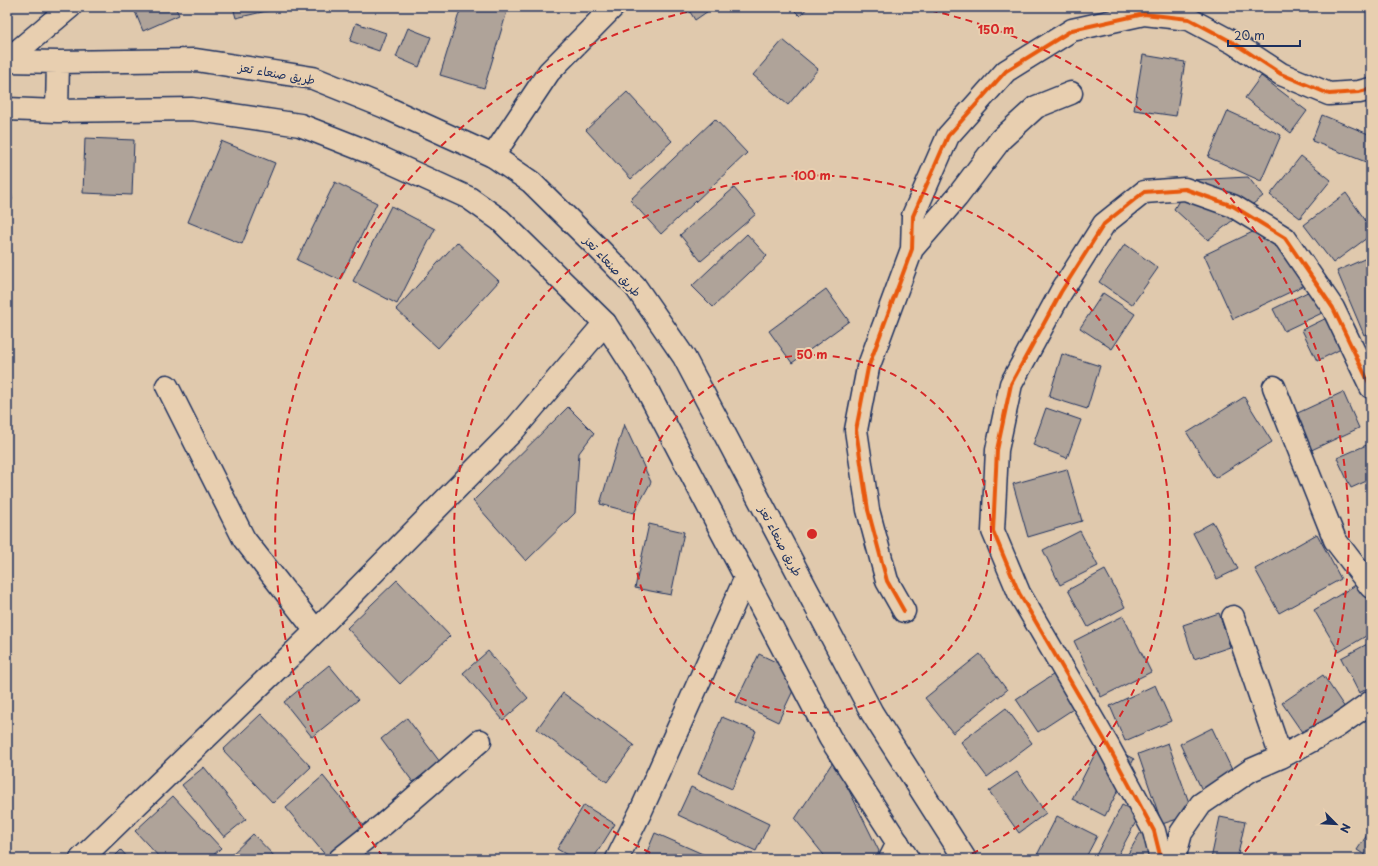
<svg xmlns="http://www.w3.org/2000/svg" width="1378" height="866" viewBox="0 0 1378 866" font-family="'Playpen Sans','Playpen Sans Arabic',sans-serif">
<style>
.building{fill:#afa399;stroke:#1b2f5e}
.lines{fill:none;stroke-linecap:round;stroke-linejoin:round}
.minor-casing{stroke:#1b2f5e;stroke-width:25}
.trunk-casing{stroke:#1b2f5e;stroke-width:25}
.minor{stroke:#e8cfb0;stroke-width:22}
.trunk{stroke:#e8cfb0;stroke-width:22}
.cycleway-casing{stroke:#e8cfb0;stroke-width:6}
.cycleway{stroke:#e8590c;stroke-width:4}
.ring{fill:none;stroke:#d62828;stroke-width:2;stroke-dasharray:7 5}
.labels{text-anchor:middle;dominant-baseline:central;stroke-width:4;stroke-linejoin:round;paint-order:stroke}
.street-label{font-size:12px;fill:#1b2f5e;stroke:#e8cfb0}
.centre{fill:#d62828;stroke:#e8cfb0;stroke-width:2}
.ring-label{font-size:12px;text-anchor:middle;font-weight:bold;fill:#d62828;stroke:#e8cfb0;stroke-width:4;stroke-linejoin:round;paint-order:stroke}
</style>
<rect width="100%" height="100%" fill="#e0c9ad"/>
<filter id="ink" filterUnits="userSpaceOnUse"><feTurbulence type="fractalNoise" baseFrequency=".025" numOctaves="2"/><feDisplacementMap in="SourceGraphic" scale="8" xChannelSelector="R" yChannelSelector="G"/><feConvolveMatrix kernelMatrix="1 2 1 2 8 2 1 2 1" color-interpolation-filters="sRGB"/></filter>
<g filter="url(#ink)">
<path class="building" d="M138,7H175L179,15L143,31L134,9Z
M233,7H284L236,18Z
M461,7L508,8L484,88L440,75Z
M687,7H714L695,20Z
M791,7H808L800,16Z
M356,23L386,33L379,51L350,41Z
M408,28L431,37L419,67L396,57Z
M783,40L818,69L788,105L753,75Z
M1143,55L1185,62L1176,116L1134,110Z
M1261,76L1307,111L1291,133L1245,98Z
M627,92L672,141L631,179L586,130Z
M1228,111L1281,135L1261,181L1208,157Z
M1322,115L1371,135V164L1312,141Z
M715,119L747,153L661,234L630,200Z
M85,138L134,140L132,195L83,193Z
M221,141L275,163L242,244L188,222Z
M7,143L12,200L7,201Z
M1301,156L1331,180L1300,218L1270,195Z
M1248,177L1263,196L1208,240L1174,209L1191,180Z
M335,182L377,203L340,280L297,260Z
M734,188L756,214L701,261L680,235Z
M1346,193L1371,228V235L1333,263L1304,225Z
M391,206L435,229L397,304L353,281Z
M1276,221L1305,285L1233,319L1204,255Z
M747,234L767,256L713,307L692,286Z
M457,242L499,281L438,348L396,309Z
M1125,244L1158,268L1132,305L1099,282Z
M1371,256V332L1364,335L1337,271Z
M1330,281L1341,304L1284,331L1273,309Z
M826,289L849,321L792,363L769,331Z
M1103,293L1135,314L1112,349L1080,328Z
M1345,309L1359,340L1317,361L1302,330Z
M1062,354L1100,366L1087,409L1049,397Z
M1343,392L1359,428L1305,453L1289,417Z
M1244,397L1272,442L1215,478L1187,433Z
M568,407L594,433L579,453L575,513L526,561L473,501Z
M1046,408L1081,420L1067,458L1033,445Z
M624,424L651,482L634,513L600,504Z
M1371,443V479L1351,488L1337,458Z
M1067,469L1082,521L1028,537L1013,484Z
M1213,522L1238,569L1217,579L1193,533Z
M649,524L684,532L671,595L635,588Z
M1080,531L1098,566L1060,585L1043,550Z
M1317,534L1341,579L1279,613L1255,569Z
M1105,570L1125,607L1088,627L1068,590Z
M1369,577L1371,580V633L1339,652L1314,610Z
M397,580L450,636L400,684L347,628Z
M1219,613L1230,647L1194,659L1183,625Z
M1123,616L1151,672L1101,697L1074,641Z
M1371,642V687L1359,693L1341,658Z
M488,651L528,698L503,720L463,673Z
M759,654L801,674L778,722L736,702Z
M980,654L1007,690L953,733L925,698Z
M329,665L358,700L312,737L284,702Z
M1065,667L1087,700L1038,732L1016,699Z
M1323,675L1345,708L1304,735L1282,703Z
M1155,685L1171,721L1125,741L1110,706Z
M563,693L634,745L607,782L537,729Z
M1006,708L1032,743L987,777L961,742Z
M261,714L311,767L273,803L223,750Z
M722,717L756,731L732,789L698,774Z
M407,718L440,762L413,782L381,739Z
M1212,728L1234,774L1202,790L1180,744Z
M1101,742L1134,759L1105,816L1072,799Z
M1168,743L1193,814L1162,824L1138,754Z
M834,760L879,851L876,859H827L795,819Z
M204,767L246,819L224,837L182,785Z
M1017,772L1046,813L1019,833L989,791Z
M323,776L364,826L327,857L286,808Z
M691,787L769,824L756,851L678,815Z
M173,796L221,848L209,859H161L135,831Z
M584,805L615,824L593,859H574L557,849Z
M1122,805L1140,814L1116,859H1094Z
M1057,816L1097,836L1085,859H1039L1036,857Z
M1220,817L1245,822L1237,859H1211Z
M1371,829V859L1357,850Z
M1142,830L1160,840L1150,859H1125Z
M655,833L714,859H644Z
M253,834L277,859H229L228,858Z
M121,850L129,859H112Z"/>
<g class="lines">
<g class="minor-casing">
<path id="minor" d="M7,60L70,7
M493,156L549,72L613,7
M912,249L957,197L1001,139L1036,107L1071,93
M167,386L244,539L316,631
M1274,387L1335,540L1371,587
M904,611L887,581L868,510L856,430L868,368L912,249L913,216L948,136L1006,71L1072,30L1144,14L1189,19L1234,43L1281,74L1329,94L1359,92L1371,89
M1233,617L1281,757
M81,859L316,631L513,431L605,323
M340,859L384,824L480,741
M617,859L641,811L746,577
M890,859L898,843
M1161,859L1154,831L1107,744L1019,593L993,531L997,450L1011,384L1061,292L1104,224L1144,192L1185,189L1233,206L1285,238L1333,308L1371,387
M1174,859L1181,833L1201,804L1251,770L1281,757L1336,727L1371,702"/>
</g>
<g class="trunk-casing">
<path id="trunk" d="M7,61L58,62L196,60L313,78L385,107L493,156L531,182L598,248L635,286L684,357L872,713L965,859
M7,109L57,111L192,109L300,125L366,151L469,198L500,220L605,323L643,382L830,738L908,859
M57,111L58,62"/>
</g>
<use href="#minor" class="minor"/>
<use href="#trunk" class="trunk"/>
<g class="cycleway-casing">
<path id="cycleway" d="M904,611L887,581L868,510L856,430L868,368L912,249L913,216L948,136L1006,71L1072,30L1144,14L1189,19L1234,43L1281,74L1329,94L1359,92L1371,89
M1161,859L1154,831L1107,744L1019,593L993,531L997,450L1011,384L1061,292L1104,224L1144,192L1185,189L1233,206L1285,238L1333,308L1371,387"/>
</g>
<use href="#cycleway" class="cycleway"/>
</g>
</g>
<g class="ring">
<circle cx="812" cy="534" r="179"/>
<path d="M661 858A358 358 0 1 1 963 858"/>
<path d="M383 857A537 537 0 0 1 705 8M919 8A537 537 0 0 1 1241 857"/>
</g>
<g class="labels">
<g class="street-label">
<text transform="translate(277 73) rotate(10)">طريق صنعاء تعز</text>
<text transform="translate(613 266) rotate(47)">طريق صنعاء تعز</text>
<text transform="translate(781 541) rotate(62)">طريق صنعاء تعز</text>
</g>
</g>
<circle cx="812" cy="534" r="6" class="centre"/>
<g class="ring-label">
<text x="996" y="34">150 m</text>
<text x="812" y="180">100 m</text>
<text x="812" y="359">50 m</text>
</g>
<rect width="1378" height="866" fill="none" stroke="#e8cfb0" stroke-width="24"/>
<rect x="12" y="12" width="1354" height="842" fill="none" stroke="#1b2f5e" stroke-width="1.5" filter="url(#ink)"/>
<g transform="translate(1336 824) rotate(114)" stroke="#e8cfb0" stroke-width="3" paint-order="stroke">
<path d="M0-3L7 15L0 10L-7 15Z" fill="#1b2f5e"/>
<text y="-6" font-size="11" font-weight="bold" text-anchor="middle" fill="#1b2f5e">N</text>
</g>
<path d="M1228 40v6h72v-6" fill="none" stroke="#1b2f5e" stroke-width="2"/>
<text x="1234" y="40" font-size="12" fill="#1b2f5e" stroke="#e8cfb0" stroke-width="3" paint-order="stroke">20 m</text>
</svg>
